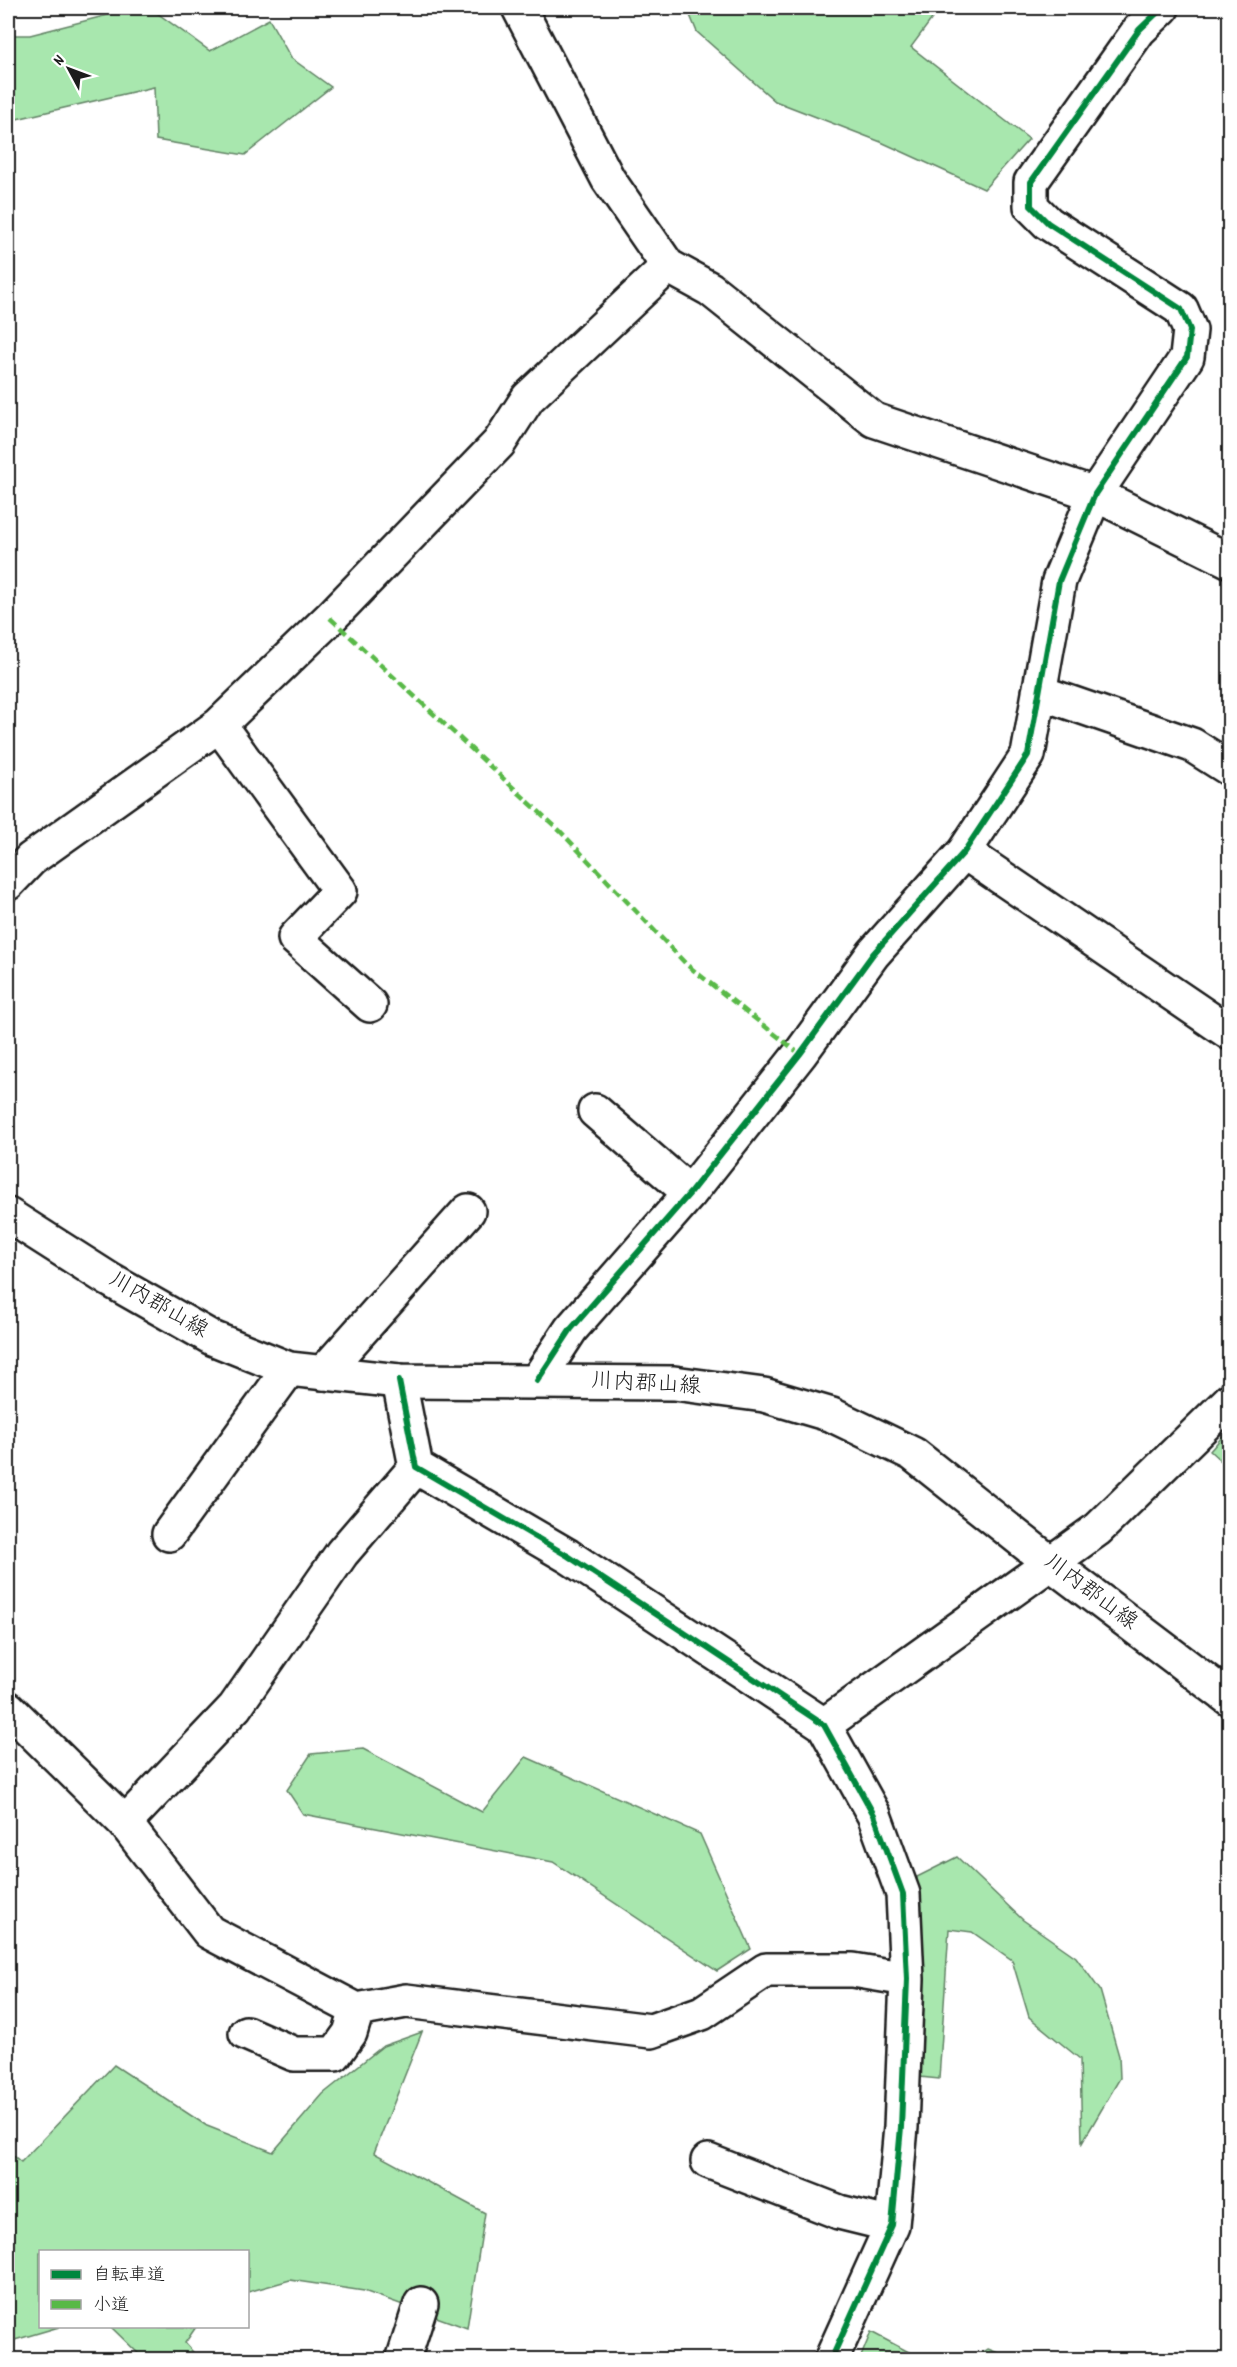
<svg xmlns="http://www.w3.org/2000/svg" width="1237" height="2367" viewBox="0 0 1237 2367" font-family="Dekko,'Klee One',sans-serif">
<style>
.green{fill:#a8e7ae;stroke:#628265;stroke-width:1.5}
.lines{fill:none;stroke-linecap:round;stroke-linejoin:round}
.minor-casing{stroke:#1c1c1c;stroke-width:38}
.primary-casing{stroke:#1c1c1c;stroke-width:38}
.minor{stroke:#fff;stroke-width:33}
.primary{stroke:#fff;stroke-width:33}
.quiet{stroke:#58b947;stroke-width:4.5;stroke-dasharray:9 4.5;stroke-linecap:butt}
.cycleway-casing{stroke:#fff;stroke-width:10}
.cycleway{stroke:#00873e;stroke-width:6}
.labels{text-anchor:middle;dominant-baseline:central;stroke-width:4.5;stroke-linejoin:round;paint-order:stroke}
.street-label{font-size:22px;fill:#1c1c1c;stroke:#fff}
</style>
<rect width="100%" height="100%" fill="#fff"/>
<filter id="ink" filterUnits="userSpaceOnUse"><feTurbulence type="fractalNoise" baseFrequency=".0167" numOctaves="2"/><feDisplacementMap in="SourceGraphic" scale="12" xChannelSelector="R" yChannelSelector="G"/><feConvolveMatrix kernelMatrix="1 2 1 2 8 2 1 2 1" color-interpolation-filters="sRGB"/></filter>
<g filter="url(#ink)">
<path class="green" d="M135,8H150L210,51L269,19L291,58L331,87L245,155L156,140L154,87L8,121V35H30Z
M687,8H940L911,47L1029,139L984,189L881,142L775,101L697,32Z
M1229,1429V1468L1210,1451Z
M363,1749L482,1812L526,1757L700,1834L751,1949L717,1971L553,1862L303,1814L287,1790L311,1754Z
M957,1857L1023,1920L1076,1957L1100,1990L1119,2056L1120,2078L1082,2143L1080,2059L1029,2017L1012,1960L972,1932L949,1929L939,2079L920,2077L917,1877Z
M422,2032L374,2153L485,2213L467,2328L364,2291L290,2280L248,2292V2252H40V2326L59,2327L8,2342V2151L21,2162L114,2065L207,2126L273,2152L323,2094L383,2046Z
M111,2327H196L185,2343L199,2359H144Z
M871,2332L922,2359H860Z
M988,2349L1013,2359H973Z"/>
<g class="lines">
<g class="minor-casing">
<path id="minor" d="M519,8L608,179L668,266L710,289L874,420L1095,494L1230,561
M1039,692L1192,745L1230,769
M219,725L340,891L295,938L370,1005
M964,852L1230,1033
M8,883L31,859L219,725L330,618L499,443L528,398L668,266
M595,1111L690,1193
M323,1373L468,1211
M399,1381L416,1467L568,1556L824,1725L874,1815L903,1894L907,1979L901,2127L892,2225L831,2360
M537,1381L571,1329L690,1193L800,1054L873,954L964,852L1028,755L1059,581L1095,494L1187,357L1190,330L1181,309L1048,223L1031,206V182L1139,30L1162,8
M169,1534L289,1369
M8,1708L125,1823L235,1707L342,1553L416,1467
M824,1725L1098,1529L1230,1400
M125,1823L209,1932L357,2010L406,2001L651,2031L702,2013L766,1970H853L907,1979
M246,2033L294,2054H335L350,2033L357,2010
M708,2161L839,2212L892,2225
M403,2360L421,2304"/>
</g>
<g class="primary-casing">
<path id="primary" d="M8,1215L110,1280L212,1338L289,1369L399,1381L674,1383L764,1395L832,1415L913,1454L1049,1562L1230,1699"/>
</g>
<use href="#minor" class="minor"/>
<use href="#primary" class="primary"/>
<path class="quiet" d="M330,618L561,832L687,965L800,1054"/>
<g class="cycleway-casing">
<path id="cycleway" d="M399,1381L416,1467L568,1556L824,1725L874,1815L903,1894L907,1979L901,2127L892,2225L831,2360
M537,1381L571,1329L690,1193L800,1054L873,954L964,852L1028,755L1059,581L1095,494L1187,357L1190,330L1181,309L1048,223L1031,206V182L1139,30L1162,8"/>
</g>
<use href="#cycleway" class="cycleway"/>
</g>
</g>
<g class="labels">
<g class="street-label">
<text transform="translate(158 1306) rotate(30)">川内郡山線</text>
<text transform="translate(646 1385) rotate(3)">川内郡山線</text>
<text transform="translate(1090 1593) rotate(37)">川内郡山線</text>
</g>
</g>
<rect width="1237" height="2367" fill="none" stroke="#fff" stroke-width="30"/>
<rect x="15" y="15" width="1207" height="2337" fill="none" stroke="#1c1c1c" stroke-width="2" filter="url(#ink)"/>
<rect x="39" y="2250" width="210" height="78" fill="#ffffff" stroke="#a4a4a4" stroke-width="1.5"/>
<rect x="51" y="2270" width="30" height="9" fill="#00873e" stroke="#a4a4a4" stroke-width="1.5"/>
<text x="93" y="2280" font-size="18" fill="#1c1c1c">自転車道</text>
<rect x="51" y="2300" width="30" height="9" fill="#58b947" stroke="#a4a4a4" stroke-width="1.5"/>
<text x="93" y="2310" font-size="18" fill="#1c1c1c">小道</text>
<g transform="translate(69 69) rotate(311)" stroke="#ffffff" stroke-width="4.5" paint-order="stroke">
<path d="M0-4.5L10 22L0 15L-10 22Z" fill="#1c1c1c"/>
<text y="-9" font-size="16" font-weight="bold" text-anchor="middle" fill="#1c1c1c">N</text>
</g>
</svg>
